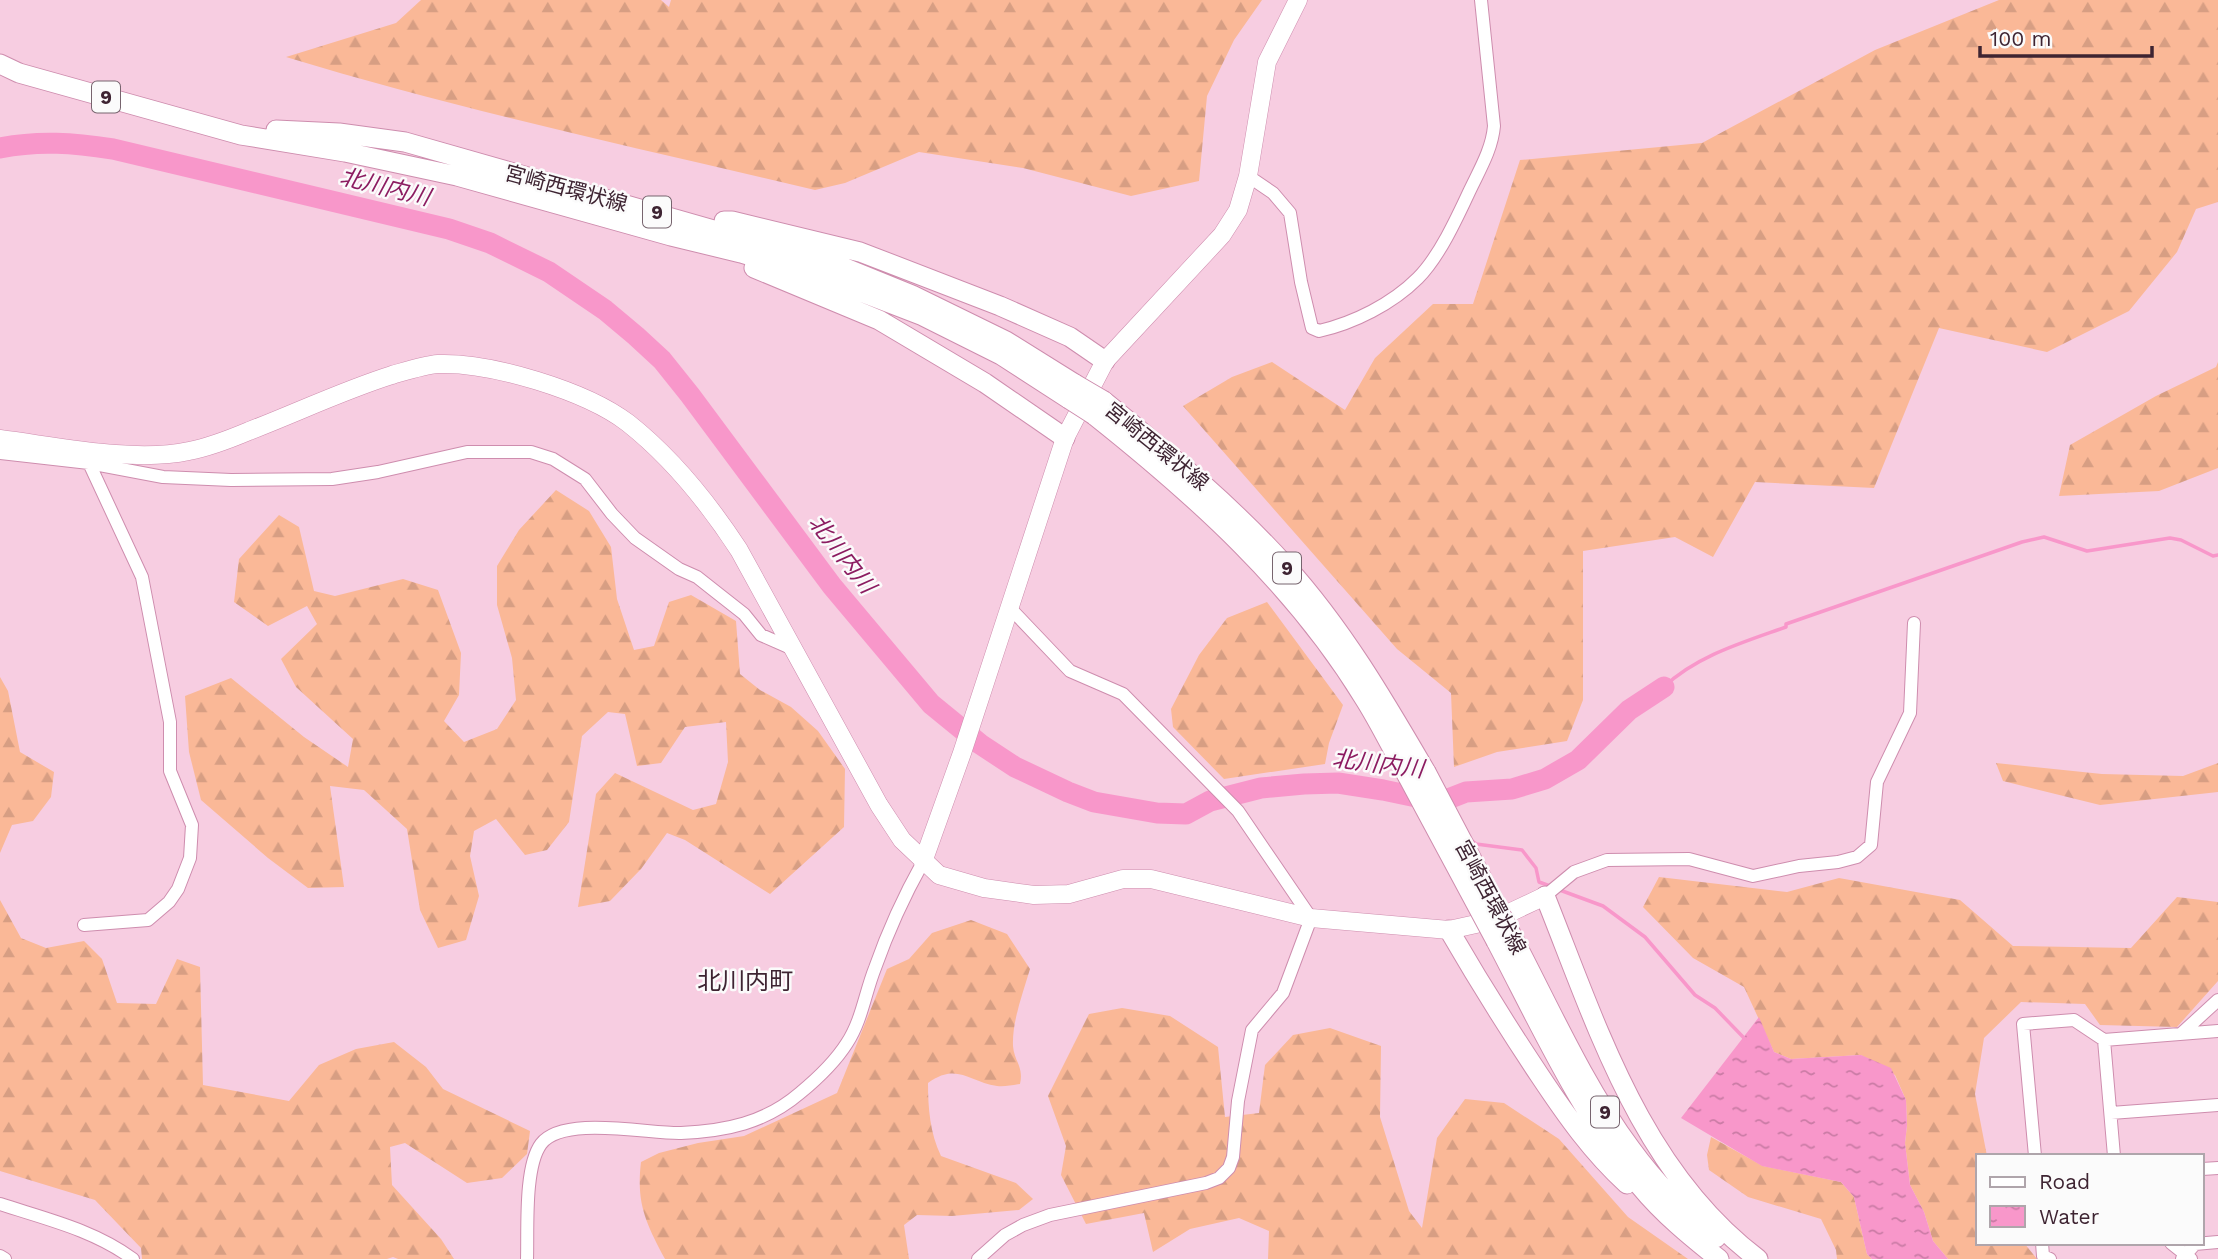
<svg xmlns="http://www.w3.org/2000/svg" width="2218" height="1259" viewBox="0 0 2218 1259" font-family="'Work Sans','Noto Sans JP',sans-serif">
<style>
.forest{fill:url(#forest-firs)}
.water{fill:url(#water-ripples)}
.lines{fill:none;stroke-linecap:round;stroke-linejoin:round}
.stream{stroke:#f897ca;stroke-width:3.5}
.river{stroke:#f897ca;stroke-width:21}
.street-casing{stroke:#ce8dae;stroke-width:14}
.secondary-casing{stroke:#ce8dae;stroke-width:19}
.primary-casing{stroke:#ce8dae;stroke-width:21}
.street{stroke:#fff;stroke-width:12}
.secondary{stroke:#fff;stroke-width:18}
.primary{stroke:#fff;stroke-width:19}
.primary-bridge-casing{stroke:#ce8dae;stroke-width:21;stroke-linecap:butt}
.primary-bridge{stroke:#fff;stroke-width:19}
.labels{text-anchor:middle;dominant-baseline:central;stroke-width:5;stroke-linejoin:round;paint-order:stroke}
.shield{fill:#fbfbfb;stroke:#77646e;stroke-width:2}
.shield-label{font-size:19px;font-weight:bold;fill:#3e2432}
.street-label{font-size:21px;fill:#3e2432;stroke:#fbfbfb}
.water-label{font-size:23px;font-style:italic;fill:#8c1c61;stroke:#fbfbfb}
.quarter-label{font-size:24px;fill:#3e2432;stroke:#fbfbfb}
</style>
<defs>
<pattern id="forest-firs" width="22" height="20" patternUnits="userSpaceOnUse" patternTransform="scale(1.75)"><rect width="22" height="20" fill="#fab897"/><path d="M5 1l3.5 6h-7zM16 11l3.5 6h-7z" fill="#d79e83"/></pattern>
<pattern id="water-ripples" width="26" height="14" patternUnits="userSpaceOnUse" patternTransform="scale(1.75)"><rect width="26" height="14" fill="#f897ca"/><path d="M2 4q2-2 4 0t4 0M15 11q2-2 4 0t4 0" fill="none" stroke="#ca7ba5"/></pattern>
</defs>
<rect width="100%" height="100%" fill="#f7cde1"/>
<path class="forest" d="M421,0H661L669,7L671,0H1262L1234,40L1207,96L1199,181L1131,196L1023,168L919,152L845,183L815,190C638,148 460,110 286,57L396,23Z
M1999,0H2218V202L2196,209L2177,252L2129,311L2047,352L1939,328L1874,488L1755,482L1713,557L1675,537L1583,551V700L1567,741L1497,752L1454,767L1451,693L1397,649L1183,406L1232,377L1272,362L1345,410L1375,358L1433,304H1473L1520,160L1702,143L1875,50Z
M2218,362V468L2159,491L2059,496L2070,445L2156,396L2216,367Z
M556,490L589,511L611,547L617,599L634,650L654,646L669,602L691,595L736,621L740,674L760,690L791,707L818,731L845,769L844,827L770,894L685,840L667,833L641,869L610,901L578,907L596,794L615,773L693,810L716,804L728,762L726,722L685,727L661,763L637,766L625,714L608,712L582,736L569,822L547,850L525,855L496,819L474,831L470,856L479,896L466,940L438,948L420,910L407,829L364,790L330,786L344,887L308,888L268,858L201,800L189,752L185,696L231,678L304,737L348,767L353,739L296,687L281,659L317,624L307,606L268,626L234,602L239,559L279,515L299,527L314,591L335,596L403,579L438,590L461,653L459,695L444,721L464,742L497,729L516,700L512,658L497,605V566L519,530Z
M1267,602L1343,705L1329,743L1325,764L1224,779L1173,727L1171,709L1199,655L1227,618Z
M0,677L8,691L20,752L54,772L51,797L33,821L12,825L0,853Z
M1996,763L2102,774L2183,776L2218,763V792L2100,805L2003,781Z
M1659,877L1787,892L1839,878L1960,900L2013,946L2131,948L2177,897L2218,902V981L2177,1027L2100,1025L2085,1004L2021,1002L1984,1038L1975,1094L1987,1156H1978V1243H2024L2037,1259H1948L1933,1241L1924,1212L1910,1185L1905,1143L1907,1125L1906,1100L1895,1075L1861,1055L1791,1059L1774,1052L1744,987L1693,958L1643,907Z
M0,900L21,938L46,948L84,941L102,959L117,1003L156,1004L177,959L200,967L203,1085L289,1101L319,1065L356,1049L394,1042L426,1067L443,1089L530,1131L527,1154L502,1178L467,1183L405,1143L390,1147L392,1185L441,1239L454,1259H398L393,1257L387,1259H142L141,1248L95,1200L0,1171Z
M971,920L1007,934L1030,969C1023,993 1012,1021 1013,1046C1014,1061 1024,1067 1020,1084C1013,1085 1004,1087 997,1086C969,1082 957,1062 928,1083C928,1108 930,1133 941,1156L1016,1183L1033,1199L1019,1210L952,1216L917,1215L904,1225L909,1259H665C646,1223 636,1204 641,1162L659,1153L698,1143L744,1136L837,1093L887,969L909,959L932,933Z
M1122,1008L1170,1016L1218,1047L1225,1117L1259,1113L1265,1065L1293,1035L1330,1028L1381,1046L1380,1117L1409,1211L1422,1228L1437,1138L1465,1099L1504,1103L1559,1139L1628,1217L1688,1259H1268L1269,1231L1239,1218L1190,1229L1153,1252L1144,1213L1086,1224L1061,1175L1066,1146L1048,1096L1089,1014Z
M1711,1137L1763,1166L1841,1182L1854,1197L1867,1254L1872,1259H1837L1836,1250L1821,1219L1748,1197L1709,1170L1707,1155Z"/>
<path class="water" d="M1759,1017L1774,1052L1791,1059L1861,1055L1891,1068L1906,1100L1907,1125L1905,1143L1910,1185L1924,1212L1933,1241L1948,1259H1872L1867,1254L1854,1197L1841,1182L1762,1166L1681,1118Z"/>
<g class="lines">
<path class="stream" d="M1664,687C1696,656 1744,642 1786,627V624L2022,542L2044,537L2087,551L2170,538L2181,540L2213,556L2218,555
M1472,841L1476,844L1522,850L1536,868L1539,882L1550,886
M1557,889L1603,906L1645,937L1695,995L1715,1008L1745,1039"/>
<path class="river" d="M0,148C39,140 74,143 113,149L449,229L490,243L549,272L605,310L636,336L662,360L690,395L832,586L931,704L980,744L1015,767L1068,792L1094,802L1157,813L1186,814L1210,801L1261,788L1304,784L1338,783L1383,790L1421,798L1448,799L1466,792L1512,789L1545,779L1578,760L1629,710L1664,687"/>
<g class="street-casing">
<path id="street" d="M1248,176L1273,193L1290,213L1301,282L1312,328L1319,331C1354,323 1392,304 1418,278C1439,257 1457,218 1470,190C1480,169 1492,149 1494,126L1481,0
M0,453L89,463L163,477L231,480L332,479L378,472L467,452H531L553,459L585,479L612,514L635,538L679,569L697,577L716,592L744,614L761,635L793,649
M1545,896L1574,872L1607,860L1689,859L1753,876L1799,866L1838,862L1857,857L1871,845L1877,782L1910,713L1914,623
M84,925L148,920L169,902L178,889L190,858L192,825L170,771V722L142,577L89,463
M2182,1033L2218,1000
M2104,1040L2114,1156
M2111,1113L2218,1105
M2035,1156L2023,1024L2074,1020L2104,1040L2218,1031
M2202,1169L2218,1168
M0,1204C46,1219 94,1230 133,1259
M2042,1243L2043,1256L2050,1259
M2171,1243L2191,1259
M0,1256L5,1259
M527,1259C528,1230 524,1167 541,1144C563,1115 649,1134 681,1133C726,1131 765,1123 800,1093C817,1079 835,1062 847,1043C862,1020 865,993 875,968C888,931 904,896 923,862
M978,1259L1005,1235L1023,1225L1050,1215L1206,1183L1219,1178L1229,1168L1233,1157L1238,1101L1252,1030L1283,993L1311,918L1238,811L1123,694L1070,671L1010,608
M2182,1259L2195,1244L2218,1242"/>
</g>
<g class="secondary-casing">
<path id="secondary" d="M0,439C56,446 134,463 189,451C210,447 230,439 249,431C296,413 344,390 392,375C406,371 424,365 438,364C491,362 586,391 628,423C671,457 709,504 739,550L879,805L902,840L939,875L984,888L1034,895L1069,894L1123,879H1151L1311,918L1449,930L1494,920L1545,896
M923,862L962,753L1065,438L1105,361L1222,235L1238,210L1248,176L1267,62L1298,0"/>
</g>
<g class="primary-casing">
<path id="primary" d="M0,64L19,73L241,135L345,152L457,176L671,236L741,253L827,279L923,316L1001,355L1069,399
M276,130L339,133L405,142L843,267L912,295L1006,341L1075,384
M724,221H732L860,252L1000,306L1070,337L1105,361
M754,268L879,320L985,383L1065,438
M1104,401C1167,453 1230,504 1285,565C1342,628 1384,700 1426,772
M1094,415C1196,496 1295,585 1364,698C1380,723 1393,751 1408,777
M1545,896C1597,1026 1641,1171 1758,1259
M1449,930C1478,980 1508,1028 1540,1076C1566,1115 1592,1152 1627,1184
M1511,934C1548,1004 1584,1086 1631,1149C1655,1182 1684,1212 1716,1238
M1496,941C1540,1025 1580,1113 1640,1186C1663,1214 1691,1237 1719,1259"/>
</g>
<use href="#street" class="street"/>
<use href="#secondary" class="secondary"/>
<use href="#primary" class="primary"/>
<g class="primary-bridge-casing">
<path id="primary-bridge" d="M1075,384L1104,401
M1069,399L1094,415
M1426,772L1511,934
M1408,777L1496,941"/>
</g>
<use href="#primary-bridge" class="primary-bridge"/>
</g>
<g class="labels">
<g class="shield">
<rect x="92" y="81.5" width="28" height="31" rx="5"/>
<rect x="643" y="196.5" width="28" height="31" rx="5"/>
<rect x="1273" y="552.5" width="28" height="31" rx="5"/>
<rect x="1591" y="1096.5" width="28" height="31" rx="5"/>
</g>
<g class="shield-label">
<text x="106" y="97">9</text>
<text x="657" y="212">9</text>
<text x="1287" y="568">9</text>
<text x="1605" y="1112">9</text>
</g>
<g class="street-label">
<text transform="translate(566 188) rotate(15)">宮崎西環状線</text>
<text transform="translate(1157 446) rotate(39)">宮崎西環状線</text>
<text transform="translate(1491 897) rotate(62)">宮崎西環状線</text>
</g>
<g class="water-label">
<text transform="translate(385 187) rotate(14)">北川内川</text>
<text transform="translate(842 554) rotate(52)">北川内川</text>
<text transform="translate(1378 764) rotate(7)">北川内川</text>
</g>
<g class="quarter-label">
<text x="745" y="981">北川内町</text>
</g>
</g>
<rect x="1976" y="1154" width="228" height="91" fill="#fbfbfb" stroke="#afa5ab" stroke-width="2"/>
<rect x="1990" y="1177" width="35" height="10" fill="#ffffff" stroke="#afa5ab" stroke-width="2"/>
<text x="2039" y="1189" font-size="21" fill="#3e2432">Road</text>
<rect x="1990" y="1206" width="35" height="21" fill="url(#water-ripples)" stroke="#afa5ab" stroke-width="2"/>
<text x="2039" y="1224" font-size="21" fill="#3e2432">Water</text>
<path d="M1980 46v10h172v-10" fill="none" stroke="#3e2432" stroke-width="3.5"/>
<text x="1990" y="46" font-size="21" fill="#3e2432" stroke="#fbfbfb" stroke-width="5" paint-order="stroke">100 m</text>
</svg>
